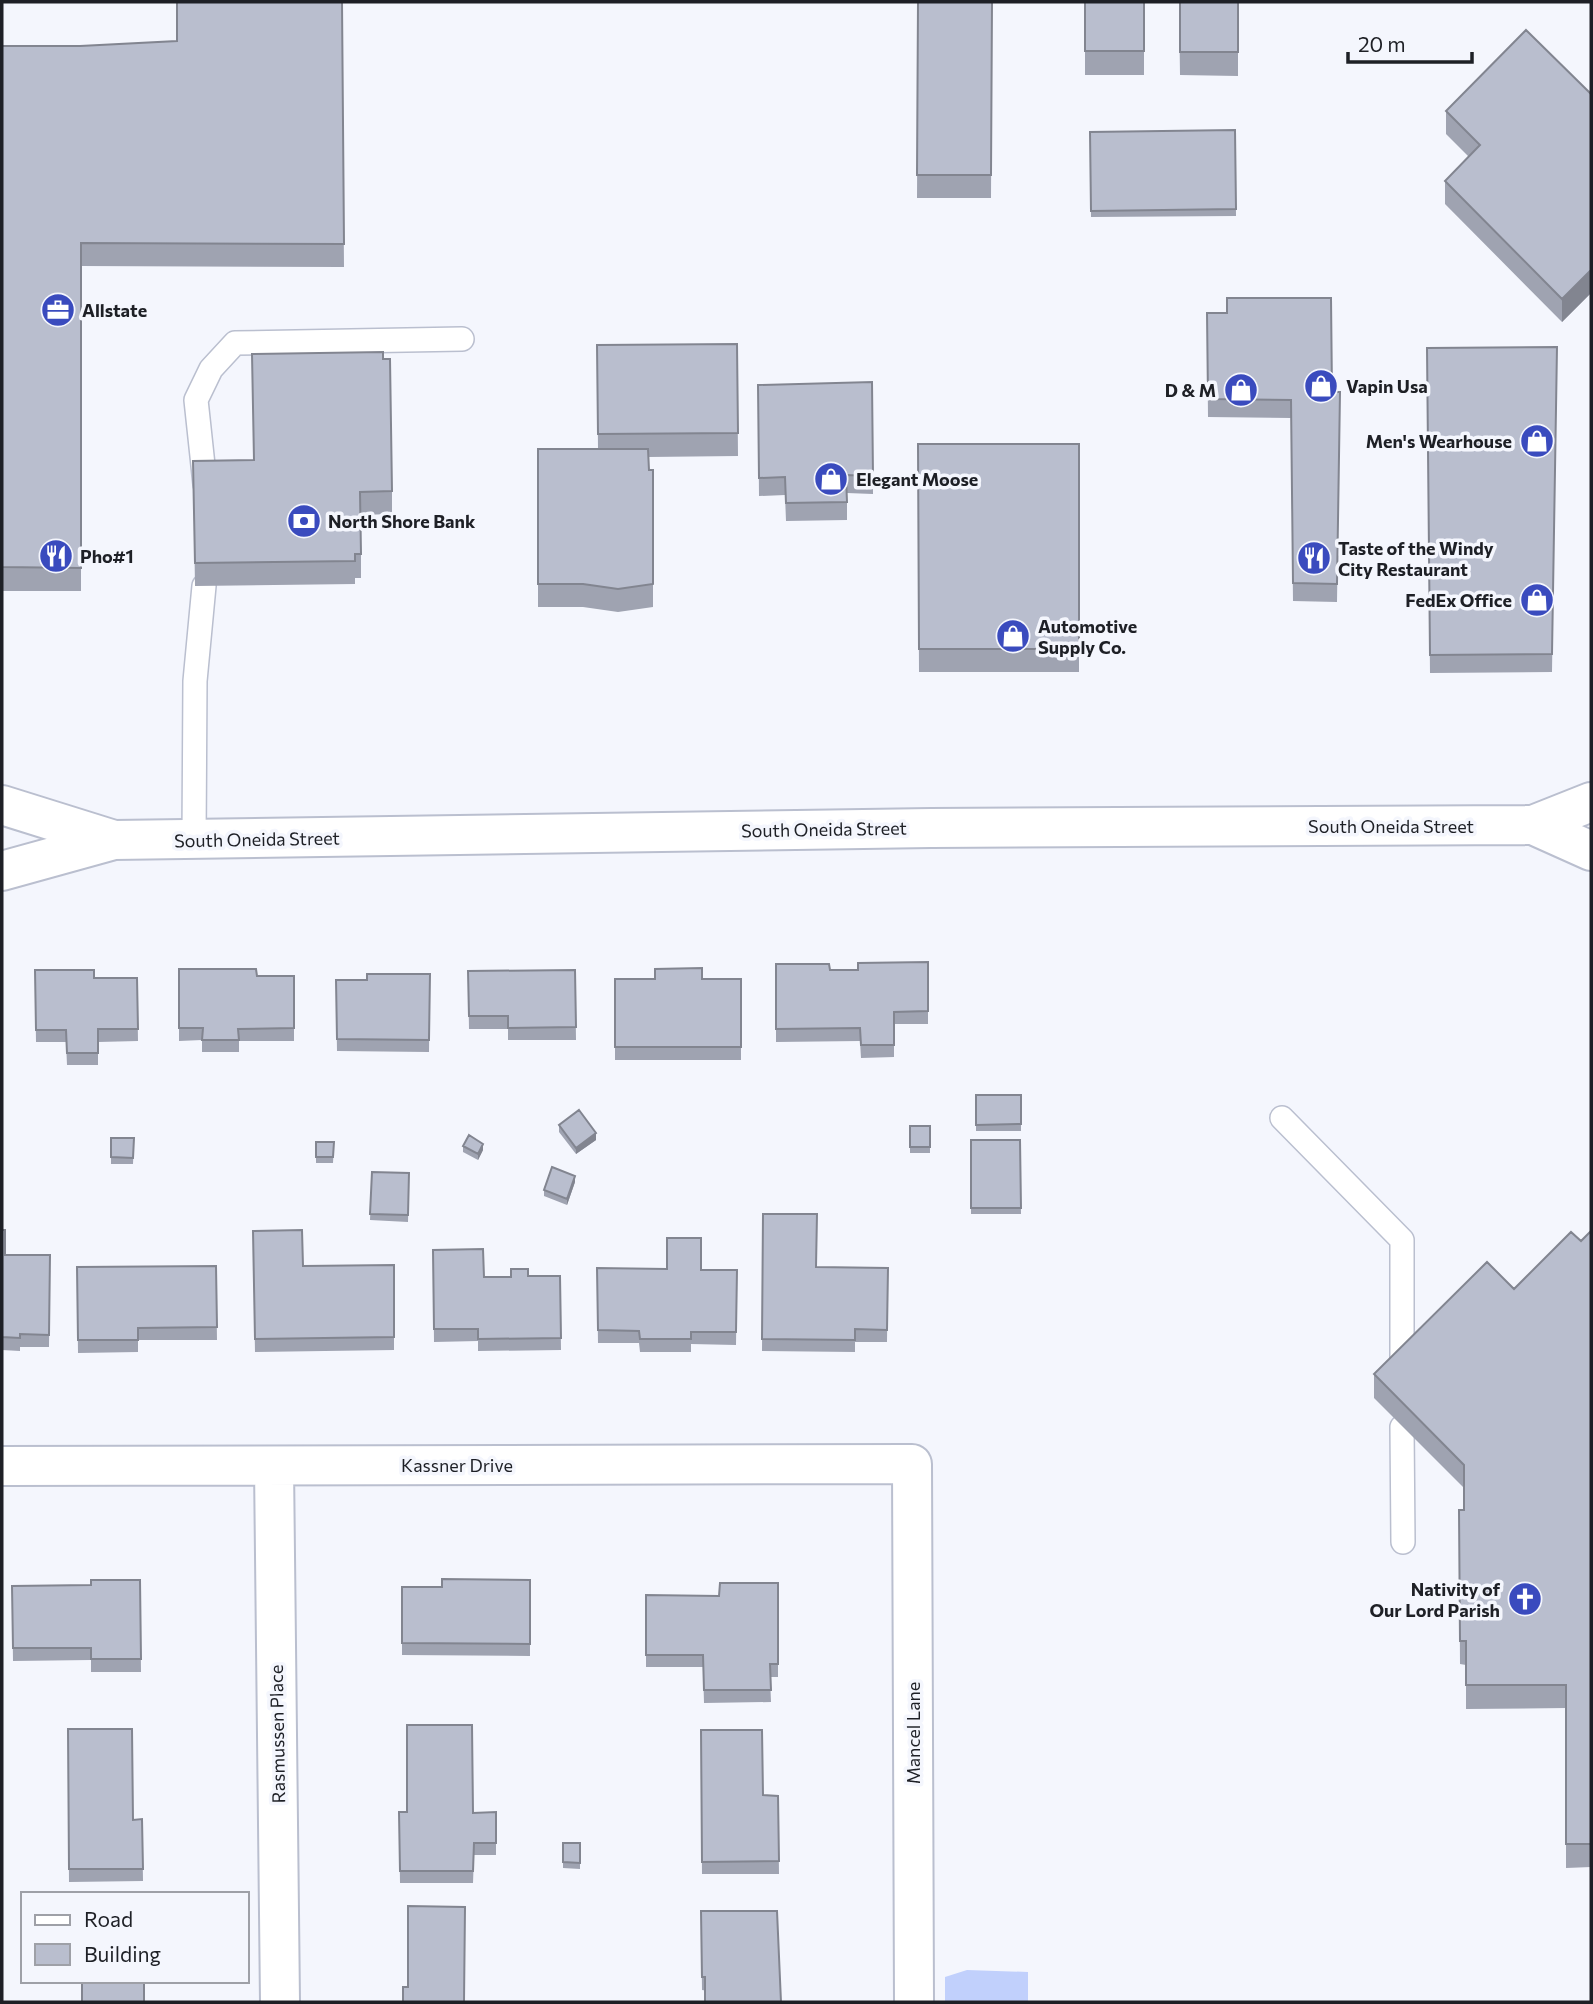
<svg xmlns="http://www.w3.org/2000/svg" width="1593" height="2004" viewBox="0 0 1593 2004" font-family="Commissioner,sans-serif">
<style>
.green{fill:#c1d0fc}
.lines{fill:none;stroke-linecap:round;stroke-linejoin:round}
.lane-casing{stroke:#babfcf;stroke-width:26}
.street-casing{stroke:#babfcf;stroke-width:42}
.secondary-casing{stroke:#babfcf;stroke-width:42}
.lane{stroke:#fff;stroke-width:23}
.street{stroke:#fff;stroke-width:38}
.secondary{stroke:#fff;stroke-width:38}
.wall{fill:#9fa3b1}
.shaded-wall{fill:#828590}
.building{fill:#b9bece;stroke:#828590;stroke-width:2}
.labels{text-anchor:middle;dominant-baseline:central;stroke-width:7;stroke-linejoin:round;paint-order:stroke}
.poi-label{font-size:18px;font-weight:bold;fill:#1e2026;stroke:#f4f6fd;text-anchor:start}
.street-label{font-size:18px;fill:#1e2026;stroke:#f4f6fd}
</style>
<rect width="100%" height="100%" fill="#f4f6fd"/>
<path class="green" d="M967,1970L1028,1972V2002H945V1977Z"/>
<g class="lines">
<g class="lane-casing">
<path id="lane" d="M205,484L196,400L211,369L235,343L462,339
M194,840L195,681L204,586
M1282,1118L1402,1240V1370
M1402,1427L1403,1542"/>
</g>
<g class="street-casing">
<path id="street" d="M2,1466L912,1464L914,2002
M274,1466L280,2002"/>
</g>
<g class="secondary-casing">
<path id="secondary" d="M2,805L114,840
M1533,825L1591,851
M2,871L114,840L931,828L1533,825L1591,802"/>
</g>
<use href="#lane" class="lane"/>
<use href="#street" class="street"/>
<use href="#secondary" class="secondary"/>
</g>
<path class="wall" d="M342,2L344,267L81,266V591H2V46H80L177,41Z
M918,2H992L991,198H917Z
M1085,2H1144V75H1085Z
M1179,2H1238V76L1180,75Z
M1591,94V293L1562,322L1445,204V181L1469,157L1446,134V111Z
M1235,130L1236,216L1091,217L1090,132Z
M1207,313L1332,392H1340L1337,602L1293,601L1291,418L1208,417Z
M737,344L738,456L648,457L649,470H653V607L618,612L583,607H538V449H598L597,345Z
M1557,347L1552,672L1430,673L1427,348Z
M872,382L873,494L847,493V520L786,521L785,495L759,496L758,385Z
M918,444H1079V672H919Z
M253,460L392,491V514L361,515V578H355V584L195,586L193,461Z
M928,962V1024H894V1057L861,1058L860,1041L776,1042V964L830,970H858Z
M179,969L257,976H294V1041H239V1052H202V1040L179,1041Z
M35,970L94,978H137L138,1041L98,1042V1065H67L66,1042H36Z
M575,970L576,1040H508V1029H469L468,971Z
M430,974L429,1052L337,1051L336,980H367Z
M615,979H741V1060H615Z
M976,1095H1021V1131H976Z
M559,1125L596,1140L576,1154L559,1132Z
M910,1126H930V1153H910Z
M111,1138H134L133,1164H111Z
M971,1140H1020L1021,1214H971Z
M316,1142H334L333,1163H316Z
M463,1146L483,1150L478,1160L463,1152Z
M372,1172L409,1173L408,1222L370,1220Z
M575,1182L567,1205L544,1196V1190Z
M763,1214L816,1267L888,1268L887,1342H855V1352L762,1351Z
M2,1230L5,1255H50L49,1347H20V1351L2,1350Z
M253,1231L303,1266L394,1265V1350L255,1352Z
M1591,1231V1867L1566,1868V1708L1466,1709V1665L1460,1664L1459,1510H1464V1488L1374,1398V1374L1514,1289L1581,1241Z
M433,1250L484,1277L560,1276L561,1350L478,1351V1341L434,1342Z
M216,1266L217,1340H138V1352L78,1353L77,1267Z
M597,1268L737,1270L736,1345L691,1344V1352H640L639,1343H598Z
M140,1580L141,1672H91V1660L13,1661L12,1586L91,1585Z
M530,1580V1656L402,1655V1587H442Z
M778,1583V1677H770L771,1702L704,1703L703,1667H646V1595L719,1596Z
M68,1729L133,1820L142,1819L143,1881L69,1882Z
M701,1730L763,1795L778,1796L779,1874H702Z
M399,1812H496V1855H474L473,1883H400Z
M563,1843H580V1869L563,1868Z
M701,1911L781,2002L702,1990Z"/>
<path class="shaded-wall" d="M1591,270V293L1562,322V299Z
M596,1133V1140L576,1154V1148Z
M483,1144V1150L478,1160V1154Z
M575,1176V1182L567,1205V1199Z"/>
<path class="building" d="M177,2H342L344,244L81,243V568L2,567V46H80L177,41Z
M918,2H992L991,175H917Z
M1085,2H1144V51H1085Z
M1180,2H1238V52H1180Z
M1526,30L1591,94V270L1562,299L1445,181L1480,145L1446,111Z
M1235,130L1236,209L1091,211L1090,132Z
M1227,298H1331L1332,392H1340L1337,584L1293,583L1291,400L1208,399L1207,313H1227Z
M737,344L738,433L598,434L597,345Z
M1557,347L1552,654L1430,655L1427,348Z
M383,352V359H390L392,491L360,492L361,554H355V561L195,563L193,461L254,460L252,354Z
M872,382L873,476L846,475L847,502L786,503L785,477L759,478L758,385Z
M918,444H1079V649H919Z
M538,449H648L649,470H653V584L618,589L583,584H538Z
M928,962V1011L894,1012V1045H861L860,1028L776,1029V964H829L830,970H858V963Z
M702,968V979H741V1047H615V979H655V969Z
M179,969H256L257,976H294V1028L238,1029L239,1040H202L203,1028H179Z
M35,970H94V978H137L138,1029H98V1053H67L66,1030H36Z
M575,970L576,1027L508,1028V1016H469L468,971Z
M367,974H430L429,1040L337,1039L336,980H367Z
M976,1095H1021V1124L976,1125Z
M579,1110L596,1133L576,1148L559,1125Z
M910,1126H930V1147H910Z
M469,1135L483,1144L478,1154L463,1146Z
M111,1138H134L133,1158L111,1157Z
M971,1140H1020L1021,1208H971Z
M316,1142H334L333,1157H316Z
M552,1167L575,1176L567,1199L544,1190Z
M372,1172L409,1173L408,1215L370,1214Z
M763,1214H817L816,1267L888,1268L887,1330L855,1329V1340L762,1339Z
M2,1230H5V1255H50L49,1335L20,1334V1338L2,1337Z
M302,1230L303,1266L394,1265V1337L255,1339L253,1231Z
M1591,1231V1844H1566V1685H1466V1641H1460L1459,1510H1464V1465L1374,1374L1487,1262L1514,1289L1571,1232L1581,1241Z
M667,1238H701V1270H737L736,1332H691V1339H640L639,1331L598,1330L597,1268L667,1269Z
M483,1249L484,1277H511V1269H528V1276H560L561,1338L478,1339V1329H434L433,1250Z
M216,1266L217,1327L138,1328V1340H78L77,1267Z
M442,1579L530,1580V1644L402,1643V1587H442Z
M91,1580H140L141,1659H91V1648H13L12,1586L91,1585Z
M720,1583H778V1664H770L771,1690H704L703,1655H646V1595L719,1596Z
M407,1725H472L473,1813L496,1812V1843H474L473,1871H400L399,1812H407Z
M68,1729H132L133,1820L142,1819L143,1869H69Z
M701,1730H762L763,1795L778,1796L779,1861L702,1862Z
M563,1843H580V1863L563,1862Z
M408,1906L465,1907L464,2002H403V1987H408Z
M701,1911H777L781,2002H705V1977H702Z
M82,1981H144V2002H82Z"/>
<defs>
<g id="office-disc" transform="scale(1.75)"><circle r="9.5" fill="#3a4bbe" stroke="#f4f6fd"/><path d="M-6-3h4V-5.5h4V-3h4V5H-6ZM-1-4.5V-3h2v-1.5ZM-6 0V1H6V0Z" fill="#fff"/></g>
<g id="shop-disc" transform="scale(1.75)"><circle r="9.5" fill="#3a4bbe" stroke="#f4f6fd"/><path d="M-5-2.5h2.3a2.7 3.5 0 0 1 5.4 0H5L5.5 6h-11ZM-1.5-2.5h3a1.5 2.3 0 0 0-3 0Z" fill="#fff"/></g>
<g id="bank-disc" transform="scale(1.75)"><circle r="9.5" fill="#3a4bbe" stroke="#f4f6fd"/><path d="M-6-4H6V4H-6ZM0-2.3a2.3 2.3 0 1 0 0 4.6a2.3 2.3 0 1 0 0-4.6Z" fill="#fff"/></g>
<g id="restaurant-disc" transform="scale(1.75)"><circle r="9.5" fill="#3a4bbe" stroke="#f4f6fd"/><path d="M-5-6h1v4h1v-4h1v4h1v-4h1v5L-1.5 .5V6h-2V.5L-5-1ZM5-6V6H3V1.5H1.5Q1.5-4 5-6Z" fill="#fff"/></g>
<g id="church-disc" transform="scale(1.75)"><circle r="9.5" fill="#3a4bbe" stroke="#f4f6fd"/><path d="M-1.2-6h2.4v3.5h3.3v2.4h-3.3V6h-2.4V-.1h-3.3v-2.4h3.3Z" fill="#fff"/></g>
</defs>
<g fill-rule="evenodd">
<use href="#office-disc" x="58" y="310"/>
<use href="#shop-disc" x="1321" y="386"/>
<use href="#shop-disc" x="1241" y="390"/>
<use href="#shop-disc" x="1537" y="441"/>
<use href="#shop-disc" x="831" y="479"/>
<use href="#bank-disc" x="304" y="521"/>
<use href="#restaurant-disc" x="56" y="556"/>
<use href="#restaurant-disc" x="1314" y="558"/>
<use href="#shop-disc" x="1537" y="600"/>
<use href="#shop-disc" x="1013" y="636"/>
<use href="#church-disc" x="1525" y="1599"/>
</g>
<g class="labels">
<g class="poi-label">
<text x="82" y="310">Allstate</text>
<text x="1346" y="386">Vapin Usa</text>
<text x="1216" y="390" text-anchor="end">D &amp; M</text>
<text x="1512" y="441" text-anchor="end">Men's Wearhouse</text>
<text x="856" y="479">Elegant Moose</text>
<text x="328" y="521">North Shore Bank</text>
<text x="1338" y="548">Taste of the Windy<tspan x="1338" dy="21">City Restaurant</tspan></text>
<text x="80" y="556">Pho#1</text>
<text x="1512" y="600" text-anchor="end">FedEx Office</text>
<text x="1038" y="626">Automotive<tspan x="1038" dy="21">Supply Co.</tspan></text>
<text x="1500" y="1589" text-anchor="end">Nativity of<tspan x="1500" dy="21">Our Lord Parish</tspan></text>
</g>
<g class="street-label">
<text x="1391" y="826">South Oneida Street</text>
<text transform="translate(824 829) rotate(-1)">South Oneida Street</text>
<text transform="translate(257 839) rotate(-1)">South Oneida Street</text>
<text x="457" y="1465">Kassner Drive</text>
<text transform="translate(913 1733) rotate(-90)">Mancel Lane</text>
<text transform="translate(277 1734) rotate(-91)">Rasmussen Place</text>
</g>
</g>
<rect width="1593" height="2004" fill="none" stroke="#1e2026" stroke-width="7"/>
<rect x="21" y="1892" width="228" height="91" fill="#f4f6fd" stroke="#9ea0a7" stroke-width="2"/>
<rect x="35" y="1915" width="35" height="10" fill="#ffffff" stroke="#9ea0a7" stroke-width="2"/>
<text x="84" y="1927" font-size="21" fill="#1e2026">Road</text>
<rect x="35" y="1944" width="35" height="21" fill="#b9bece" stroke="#9ea0a7" stroke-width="2"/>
<text x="84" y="1962" font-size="21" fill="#1e2026">Building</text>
<path d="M1348 52v10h124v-10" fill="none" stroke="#1e2026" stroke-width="3.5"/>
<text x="1358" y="52" font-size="21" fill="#1e2026" stroke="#f4f6fd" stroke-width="5" paint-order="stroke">20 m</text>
</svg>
